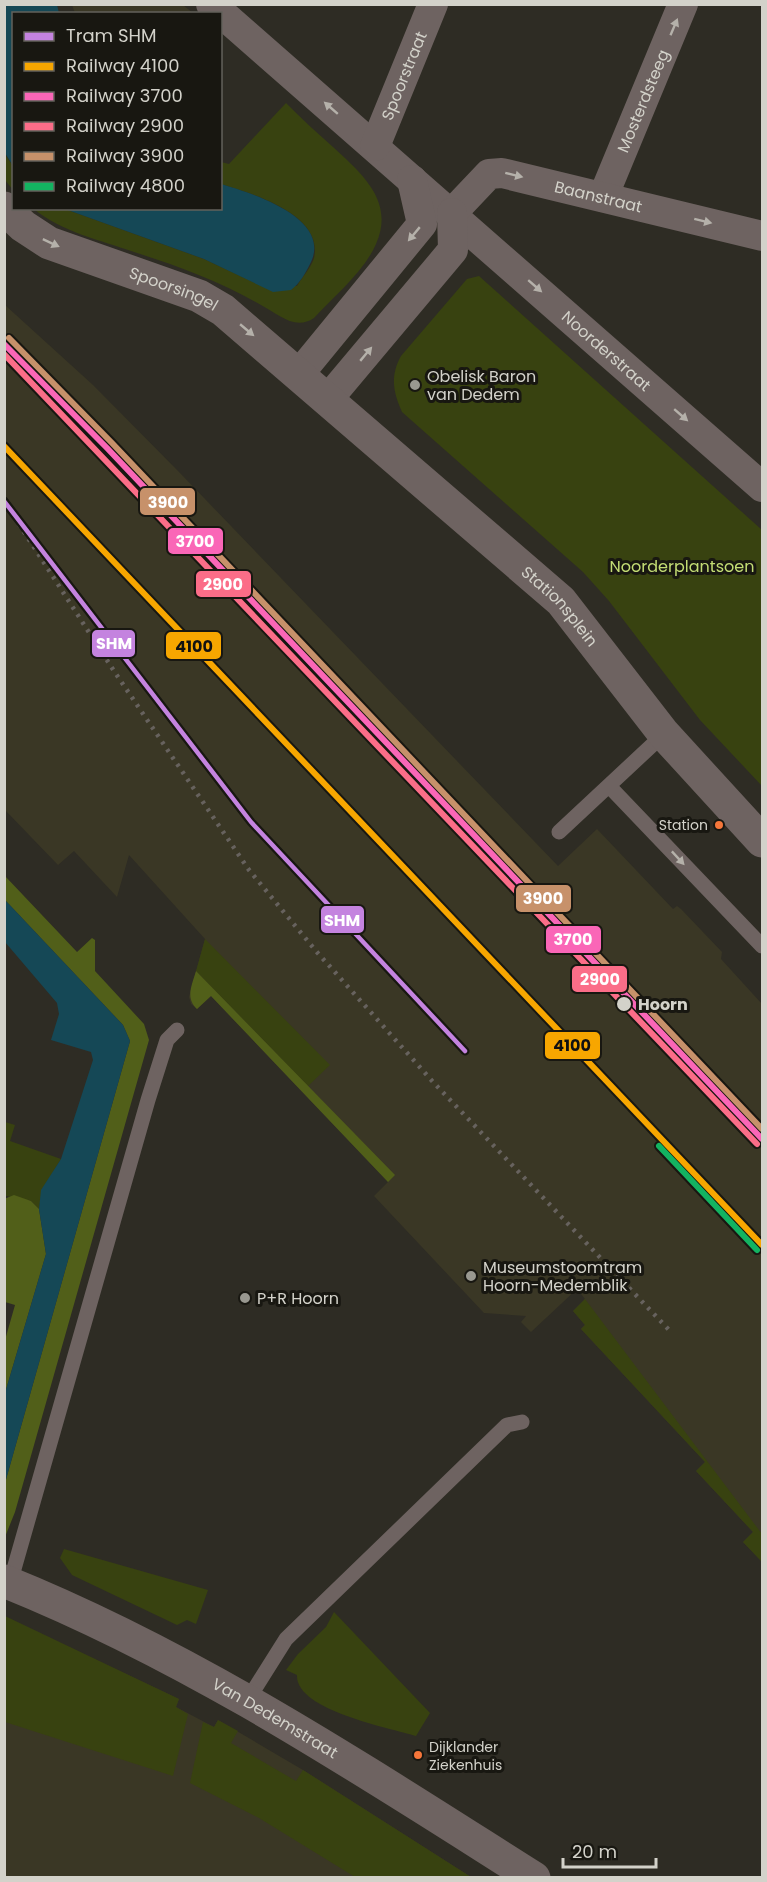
<svg xmlns="http://www.w3.org/2000/svg" width="767" height="1882" viewBox="0 0 767 1882" font-family="Poppins,sans-serif">
<style>
.built{fill:#3a3725}
.green{fill:#384210}
.forest{fill:#515f19}
.water{fill:#154856}
.lines{fill:none;stroke-linecap:round;stroke-linejoin:round}
.service{stroke:#6e6361;stroke-width:15}
.minor{stroke:#6e6361;stroke-width:30}
.tertiary{stroke:#6e6361;stroke-width:33}
.rail{stroke:#67625e;stroke-width:4.5;stroke-dasharray:3 6;stroke-linecap:butt}
.rail-1-casing{stroke:#181711;stroke-width:10}
.rail-2-casing{stroke:#181711;stroke-width:10}
.rail-3-casing{stroke:#181711;stroke-width:10}
.rail-4-casing{stroke:#181711;stroke-width:10}
.rail-5-casing{stroke:#181711;stroke-width:10}
.rail-1{stroke:#f7a600;stroke-width:6}
.rail-2{stroke:#fa66b7;stroke-width:6}
.rail-3{stroke:#fb6d88;stroke-width:6}
.rail-4{stroke:#c7916a;stroke-width:6}
.rail-5{stroke:#13b361;stroke-width:6}
.tram-1-casing{stroke:#181711;stroke-width:9}
.tram-1{stroke:#c483df;stroke-width:4.5}
.oneway{fill:#b5b1aa}
.poi-dot{fill:#999890;stroke:#181711;stroke-width:2}
.bus-dot{fill:#f5763a;stroke:#181711;stroke-width:2}
.stop-dot{fill:#d3d2ca;stroke:#181711;stroke-width:2}
.labels{text-anchor:middle;dominant-baseline:central;stroke-width:6;stroke-linejoin:round;paint-order:stroke}
.bus-label{font-size:14px;fill:#d3d2ca;stroke:#181711;text-anchor:end}
.street-label{font-size:16px;fill:#d3d2ca;stroke:#181711}
.poi-label{font-size:16px;fill:#d3d2ca;stroke:#181711;text-anchor:start}
.park-label{font-size:16px;fill:#c3dc74;stroke:#181711}
.stop-label{font-size:16px;font-weight:bold;fill:#d3d2ca;stroke:#181711;text-anchor:start}
.line-badge{stroke:#181711;stroke-width:2}
.badge-label{font-size:16px;text-anchor:middle;font-weight:bold;fill:#fff}
.pale-badge-label{font-size:16px;text-anchor:middle;font-weight:bold;fill:#111}
</style>
<rect width="100%" height="100%" fill="#2e2c24"/>
<path class="built" d="M72,5H183L193,13H75Z
M5,305L93,385L180,473L558,866L597,829L673,909L677,906L681,909L722,952L721,959L762,1004V1562L743,1542L753,1532L696,1471L705,1462L581,1329L585,1325L573,1311L585,1299L577,1289L531,1332L521,1322L526,1316L484,1313L374,1196L388,1182L211,996L197,1009L191,1004L189,997L205,939L129,855L117,897L74,851L58,865L5,810Z
M5,1617L179,1699L176,1707L214,1727L218,1720L303,1770L471,1877L5,1878Z"/>
<path class="green" d="M286,103C301,118 317,133 333,147C362,174 395,201 376,244C364,272 334,296 314,318C295,331 278,314 261,305C221,282 178,266 134,252C100,240 62,232 34,209H65L204,259L260,285L297,286C302,277 311,268 314,258C324,214 251,193 220,184L221,162L229,164Z
M4,153L13,166V190L5,180Z
M479,276L762,530V786L700,720L609,601L583,572L402,412C393,392 390,376 401,356L467,279Z
M205,939L330,1065L308,1086L196,971Z
M5,1122L15,1125L10,1141L61,1159L42,1190L39,1209L31,1201L6,1196L5,1199Z
M585,1299L762,1534V1562L743,1542L753,1532L696,1471L705,1462L581,1329L585,1325L573,1311Z
M64,1549L208,1590L196,1624L187,1620L177,1625L72,1575L60,1558Z
M334,1612L430,1713L416,1736C389,1728 295,1710 297,1675L286,1670L298,1654L326,1627Z
M5,1616L179,1699L176,1707L188,1714L173,1776L5,1722Z
M218,1720L238,1731L231,1743L296,1781L303,1770L471,1877H355L259,1818L190,1783L203,1722L214,1727Z"/>
<path class="forest" d="M5,876L77,952L92,938L95,940V971L144,1024L149,1040L15,1512L5,1537V1483L130,1041L123,1025L5,900Z
M196,971L395,1175L388,1182L211,996L197,1009C185,998 192,985 196,971Z
M14,1195L31,1201L39,1209L46,1254L5,1393V1340L15,1305L5,1302L4,1199Z"/>
<path class="water" d="M4,5H57L59,13L14,14L13,166L5,153Z
M221,184C251,193 334,218 310,264C305,274 300,283 291,290L273,292L204,259L65,209L220,208Z
M5,900L123,1025L130,1041L5,1483V1393L46,1254L39,1209L41,1190L61,1159L93,1060L91,1052L51,1040L59,1014L57,1003L5,942Z"/>
<g class="lines">
<path class="service" d="M609,786L762,946
M559,832L664,734
M10,1583L148,1100L167,1040L177,1030
M247,1701L286,1639L507,1425L522,1422"/>
<g class="minor">
<path id="s1" d="M211,4L762,487"/>
<path id="s2" d="M375,146L433,4"/>
<path id="s3" d="M603,197L683,4"/>
<path id="s4" d="M452,213L489,174L502,173L762,236"/>
<path d="M299,374L422,224L412,180"/>
<path d="M328,399L453,250L452,213"/>
</g>
<g class="tertiary">
<path id="s5" d="M4,208L23,226L49,243L199,296L223,310L561,601L664,734L762,841"/>
<path id="s6" d="M4,1581C193,1657 363,1770 534,1878"/>
</g>
<path class="rail" d="M4,501L114,671L249,870L316,951L434,1083L671,1332"/>
<g class="rail-1-casing">
<path id="rail-1" d="M4,446L762,1245"/>
</g>
<g class="rail-2-casing">
<path id="rail-2" d="M4,344L107,448L762,1139"/>
</g>
<g class="rail-3-casing">
<path id="rail-3" d="M4,354L757,1144"/>
</g>
<g class="rail-4-casing">
<path id="rail-4" d="M9,338L112,443L762,1129"/>
</g>
<g class="rail-5-casing">
<path id="rail-5" d="M659,1146L757,1250"/>
</g>
<use href="#rail-1" class="rail-1"/>
<use href="#rail-2" class="rail-2"/>
<use href="#rail-3" class="rail-3"/>
<use href="#rail-4" class="rail-4"/>
<use href="#rail-5" class="rail-5"/>
<g class="tram-1-casing">
<path id="tram-1" d="M4,501L251,822L465,1051"/>
</g>
<use href="#tram-1" class="tram-1"/>
</g>
<defs><path id="oneway-solid" d="M-6-.8H1V-3.2L6.5 0L1 3.2V.8H-6Z" transform="scale(1.5)"/></defs>
<g class="oneway">
<use href="#oneway-solid" transform="translate(674 27) rotate(-67)"/>
<use href="#oneway-solid" transform="translate(331 108) rotate(-139)"/>
<use href="#oneway-solid" transform="translate(514 175) rotate(14)"/>
<use href="#oneway-solid" transform="translate(703 221) rotate(14)"/>
<use href="#oneway-solid" transform="translate(414 234) rotate(130)"/>
<use href="#oneway-solid" transform="translate(51 243) rotate(25)"/>
<use href="#oneway-solid" transform="translate(535 286) rotate(41)"/>
<use href="#oneway-solid" transform="translate(247 330) rotate(40)"/>
<use href="#oneway-solid" transform="translate(366 354) rotate(-50)"/>
<use href="#oneway-solid" transform="translate(681 415) rotate(41)"/>
<use href="#oneway-solid" transform="translate(678 858) rotate(47)"/>
</g>
<g class="poi-dot">
<circle cx="415" cy="385" r="6"/>
<circle cx="471" cy="1276" r="6"/>
<circle cx="245" cy="1298" r="6"/>
</g>
<g class="bus-dot">
<circle cx="719" cy="825" r="5"/>
<circle cx="418" cy="1755" r="5"/>
</g>
<circle class="stop-dot" cx="624" cy="1004" r="8"/>
<g class="labels">
<g class="bus-label">
<text x="708" y="825">Station</text>
<text x="429" y="1747" text-anchor="start">Dijklander<tspan x="429" dy="18">Ziekenhuis</tspan></text>
</g>
<g class="street-label">
<text stroke="none"><textPath href="#s2" startOffset="76">Spoorstraat</textPath></text>
<text stroke="none"><textPath href="#s3" startOffset="104">Mosterdsteeg</textPath></text>
<text stroke="none"><textPath href="#s4" startOffset="166">Baanstraat</textPath></text>
<text stroke="none"><textPath href="#s5" startOffset="190">Spoorsingel</textPath></text>
<text stroke="none"><textPath href="#s1" startOffset="526">Noorderstraat</textPath></text>
<text stroke="none"><textPath href="#s5" startOffset="693">Stationsplein</textPath></text>
<text stroke="none"><textPath href="#s6" startOffset="304">Van Dedemstraat</textPath></text>
</g>
<g class="poi-label">
<text x="427" y="376">Obelisk Baron<tspan x="427" dy="18">van Dedem</tspan></text>
<text x="483" y="1267">Museumstoomtram<tspan x="483" dy="18">Hoorn-Medemblik</tspan></text>
<text x="257" y="1298">P+R Hoorn</text>
</g>
<g class="park-label">
<text x="682" y="566">Noorderplantsoen</text>
</g>
<g class="stop-label">
<text x="638" y="1004">Hoorn</text>
</g>
</g>
<g class="line-badge">
<rect x="139" y="487" width="57" height="29" rx="6" fill="#c7916a"/>
<rect x="167" y="527" width="57" height="28" rx="6" fill="#fa66b7"/>
<rect x="195" y="570" width="57" height="28" rx="6" fill="#fb6d88"/>
<rect x="91" y="629" width="45" height="29" rx="6" fill="#c483df"/>
<rect x="165" y="631" width="57" height="29" rx="6" fill="#f7a600"/>
<rect x="515" y="884" width="57" height="29" rx="6" fill="#c7916a"/>
<rect x="320" y="905" width="45" height="29" rx="6" fill="#c483df"/>
<rect x="545" y="925" width="57" height="29" rx="6" fill="#fa66b7"/>
<rect x="571" y="965" width="57" height="28" rx="6" fill="#fb6d88"/>
<rect x="544" y="1031" width="57" height="29" rx="6" fill="#f7a600"/>
</g>
<g class="badge-label">
<text x="168" y="508">3900</text>
<text x="195" y="547">3700</text>
<text x="223" y="590">2900</text>
<text x="114" y="649">SHM</text>
<text x="543" y="904">3900</text>
<text x="342" y="926">SHM</text>
<text x="573" y="945">3700</text>
<text x="600" y="985">2900</text>
</g>
<g class="pale-badge-label">
<text x="194" y="652">4100</text>
<text x="572" y="1051">4100</text>
</g>
<rect width="767" height="1882" fill="none" stroke="#d3d2ca" stroke-width="12"/>
<rect x="12" y="12" width="210" height="198" fill="#181711" stroke="#63625b" stroke-width="1.5"/>
<rect x="24" y="32" width="30" height="9" fill="#c483df" stroke="#63625b" stroke-width="1.5"/>
<text x="66" y="42" font-size="18" fill="#d3d2ca">Tram SHM</text>
<rect x="24" y="62" width="30" height="9" fill="#f7a600" stroke="#63625b" stroke-width="1.5"/>
<text x="66" y="72" font-size="18" fill="#d3d2ca">Railway 4100</text>
<rect x="24" y="92" width="30" height="9" fill="#fa66b7" stroke="#63625b" stroke-width="1.5"/>
<text x="66" y="102" font-size="18" fill="#d3d2ca">Railway 3700</text>
<rect x="24" y="122" width="30" height="9" fill="#fb6d88" stroke="#63625b" stroke-width="1.5"/>
<text x="66" y="132" font-size="18" fill="#d3d2ca">Railway 2900</text>
<rect x="24" y="152" width="30" height="9" fill="#c7916a" stroke="#63625b" stroke-width="1.5"/>
<text x="66" y="162" font-size="18" fill="#d3d2ca">Railway 3900</text>
<rect x="24" y="182" width="30" height="9" fill="#13b361" stroke="#63625b" stroke-width="1.5"/>
<text x="66" y="192" font-size="18" fill="#d3d2ca">Railway 4800</text>
<path d="M563 1858v9h93v-9" fill="none" stroke="#d3d2ca" stroke-width="3"/>
<text x="572" y="1858" font-size="18" fill="#d3d2ca" stroke="#181711" stroke-width="4.5" paint-order="stroke">20 m</text>
</svg>
